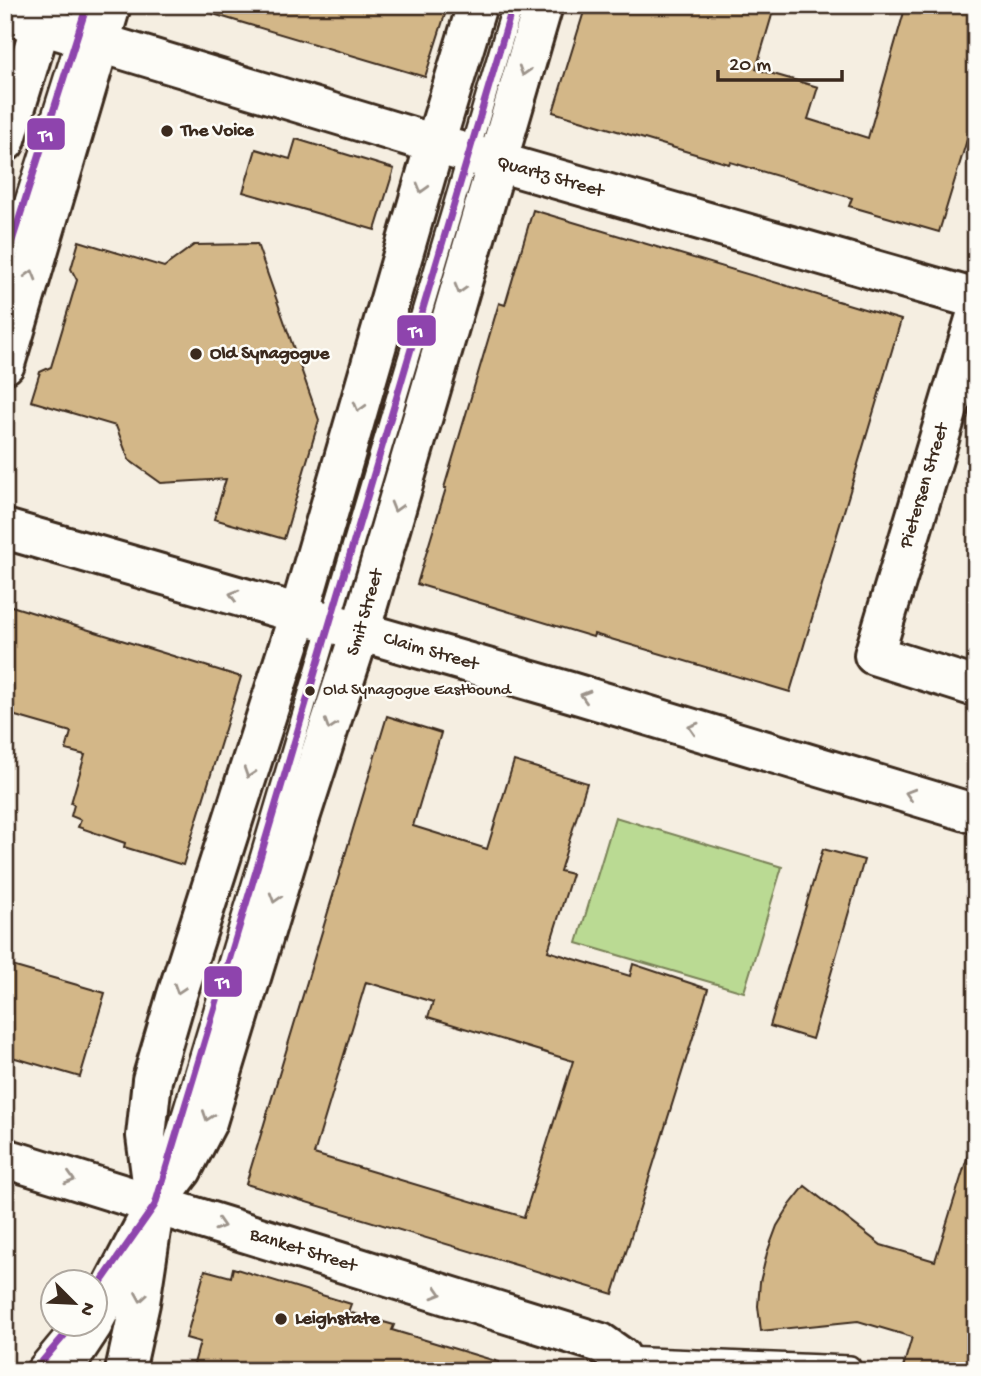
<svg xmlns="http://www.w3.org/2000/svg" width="981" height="1376" viewBox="0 0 981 1376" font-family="'Gochi Hand',sans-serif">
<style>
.green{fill:#bada93;stroke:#7a8258;stroke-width:2}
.building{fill:#d3b788;stroke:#3b2a1e;stroke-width:2;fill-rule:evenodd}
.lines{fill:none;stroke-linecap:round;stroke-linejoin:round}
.lane-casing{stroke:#3b2a1e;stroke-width:24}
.street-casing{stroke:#3b2a1e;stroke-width:44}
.secondary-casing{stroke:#3b2a1e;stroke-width:44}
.lane{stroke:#fdfcf7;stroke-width:19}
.street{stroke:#fdfcf7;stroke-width:38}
.secondary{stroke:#fdfcf7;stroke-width:38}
.bus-1-casing{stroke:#fdfcf7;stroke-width:12}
.bus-1{stroke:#8e44ad;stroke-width:7}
.oneway{stroke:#9c938a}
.poi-dot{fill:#3b2a1e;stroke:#fdfcf7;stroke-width:2.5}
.labels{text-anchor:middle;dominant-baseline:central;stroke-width:5;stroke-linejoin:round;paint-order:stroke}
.bus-label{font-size:17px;fill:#3b2a1e;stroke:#fdfcf7;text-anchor:start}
.poi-label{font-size:19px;font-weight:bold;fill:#3b2a1e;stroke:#fdfcf7;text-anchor:start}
.street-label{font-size:19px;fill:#3b2a1e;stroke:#fdfcf7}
.line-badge{stroke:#fdfcf7;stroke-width:2.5}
.badge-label{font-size:19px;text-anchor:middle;font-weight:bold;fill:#fff}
</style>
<rect width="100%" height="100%" fill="#f5eee1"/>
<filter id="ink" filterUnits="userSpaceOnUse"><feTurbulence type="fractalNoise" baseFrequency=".0143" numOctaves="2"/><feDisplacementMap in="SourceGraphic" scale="14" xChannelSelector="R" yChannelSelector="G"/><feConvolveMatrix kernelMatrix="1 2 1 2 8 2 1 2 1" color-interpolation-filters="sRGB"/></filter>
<g filter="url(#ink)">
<path class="green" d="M615,817L782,867L744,992L577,943Z"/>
<path class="building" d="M215,5H448L425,77L213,14Z
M586,5H775L756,69L818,87L808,119L868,138L906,5H976V110L939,232L849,206L852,198L730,162L729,164L553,112Z
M296,139L394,169L375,230L243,192L256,149L290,159Z
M533,210L901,320L790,692L594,634L593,637L417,584L446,488H444L499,303L505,305Z
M79,241L164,267L194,245L257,244L319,420L284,539L214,519L226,479L161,483L129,460L116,426L31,401L40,372L51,367L77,280L71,269Z
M5,604L241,677L183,865L124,847L125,843L78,827L81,820L71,816L74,805L71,803L85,755L66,750L71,732L5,713Z
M387,716L441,733L413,826L487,849L514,761L587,783L560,871L572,874L548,951L630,976L633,964L708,989L613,1294L246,1184ZM366,982L433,1002L428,1017L573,1061L524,1217L314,1154Z
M823,849L864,860L812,1039L770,1026Z
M5,964L105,993L80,1077L5,1055Z
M968,1155L976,1156V1371H902L912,1337L858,1321L761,1331L758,1306L760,1282L767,1253L777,1226L790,1205L805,1186L881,1245L935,1261Z
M233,1268L351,1304L348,1312L394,1325L392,1330L499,1362L498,1371H192L200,1342L186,1338L205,1270L231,1277Z"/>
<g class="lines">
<g class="lane-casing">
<path id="lane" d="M5,264L87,5
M165,1171L260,858L513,5
M621,1357L850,1366
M34,1371L73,1324"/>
</g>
<g class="street-casing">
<g id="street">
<path id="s1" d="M5,14L435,144L976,299"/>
<path d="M976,316L874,655L976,687"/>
<path id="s2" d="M5,1158L601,1343L621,1357L628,1371"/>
<path d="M125,1371L140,1303L154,1211"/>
</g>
</g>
<g class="secondary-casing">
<g id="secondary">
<path d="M5,142L47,5"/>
<path d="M5,364L111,5"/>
<path id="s3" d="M5,529L570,692L976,814"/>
<path d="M155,1205L146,1136L152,1080L176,998L299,614L435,144L477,5"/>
<path id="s4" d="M94,1321L155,1205L182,1170L207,1122L295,833L360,632L543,5"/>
<path d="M62,1371L93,1324"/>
</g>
</g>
<use href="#lane" class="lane"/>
<use href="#street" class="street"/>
<use href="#secondary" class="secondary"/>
<g class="bus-1-casing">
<path id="bus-1" d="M5,263L87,5
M94,1292L155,1205L260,858L513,5
M34,1371L74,1324"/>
</g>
<use href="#bus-1" class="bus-1"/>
</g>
<defs><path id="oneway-chevron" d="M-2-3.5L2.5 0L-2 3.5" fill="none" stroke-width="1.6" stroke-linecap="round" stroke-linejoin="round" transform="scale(1.75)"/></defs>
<g class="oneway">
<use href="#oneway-chevron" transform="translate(524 71) rotate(107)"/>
<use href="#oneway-chevron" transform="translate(422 188) rotate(106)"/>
<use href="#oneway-chevron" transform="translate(31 275) rotate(-74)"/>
<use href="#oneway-chevron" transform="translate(460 289) rotate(106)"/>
<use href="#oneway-chevron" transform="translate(359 407) rotate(106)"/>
<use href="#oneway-chevron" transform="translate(396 507) rotate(106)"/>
<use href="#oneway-chevron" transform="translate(234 595) rotate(-164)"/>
<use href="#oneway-chevron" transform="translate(585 696) rotate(-163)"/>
<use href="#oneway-chevron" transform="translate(330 725) rotate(108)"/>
<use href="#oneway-chevron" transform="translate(693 728) rotate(-163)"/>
<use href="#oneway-chevron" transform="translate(249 773) rotate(108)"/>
<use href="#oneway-chevron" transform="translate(910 794) rotate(-163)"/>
<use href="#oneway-chevron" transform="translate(275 898) rotate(107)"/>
<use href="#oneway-chevron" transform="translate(179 989) rotate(108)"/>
<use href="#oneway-chevron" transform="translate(208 1116) rotate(109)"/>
<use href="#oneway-chevron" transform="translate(70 1179) rotate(17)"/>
<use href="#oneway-chevron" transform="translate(220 1225) rotate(17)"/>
<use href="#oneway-chevron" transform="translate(437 1293) rotate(17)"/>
<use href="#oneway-chevron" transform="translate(141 1297) rotate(99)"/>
</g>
</g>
<g class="poi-dot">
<circle cx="167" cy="131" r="7"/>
<circle cx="196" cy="354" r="7"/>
<circle cx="310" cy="691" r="6"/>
<circle cx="281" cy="1319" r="7"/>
</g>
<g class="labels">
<g class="bus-label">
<text x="323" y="691">Old Synagogue Eastbound</text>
</g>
<g class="poi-label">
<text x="181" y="131">The Voice</text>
<text x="210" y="354">Old Synagogue</text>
<text x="295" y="1319">Leighstate</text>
</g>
<g class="street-label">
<text stroke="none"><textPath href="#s1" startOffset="569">Quartz Street</textPath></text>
<text transform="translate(925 486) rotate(-73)">Pietersen Street</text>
<text stroke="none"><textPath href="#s4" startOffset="763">Smit Street</textPath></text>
<text stroke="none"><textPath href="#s3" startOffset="443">Claim Street</textPath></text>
<text stroke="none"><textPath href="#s2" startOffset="312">Banket Street</textPath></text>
</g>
</g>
<g class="line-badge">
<rect x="26" y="117" width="40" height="34" rx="7" fill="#8e44ad"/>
<rect x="396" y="314" width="41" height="33" rx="7" fill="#8e44ad"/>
<rect x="203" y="965" width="40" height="33" rx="7" fill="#8e44ad"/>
</g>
<g class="badge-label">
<text x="46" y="141">T1</text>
<text x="416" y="337">T1</text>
<text x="223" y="988">T1</text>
</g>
<rect width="981" height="1376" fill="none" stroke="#fdfcf7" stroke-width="28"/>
<rect x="14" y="14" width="953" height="1348" fill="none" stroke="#3b2a1e" stroke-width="2.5" filter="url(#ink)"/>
<g transform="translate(74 1303) rotate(114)"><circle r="33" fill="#fdfcf7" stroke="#afa8a0" stroke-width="2"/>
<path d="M0-5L12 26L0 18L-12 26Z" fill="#3b2a1e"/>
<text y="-10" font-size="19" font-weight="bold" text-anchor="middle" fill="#3b2a1e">N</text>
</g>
<path d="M718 70v10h124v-10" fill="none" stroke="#3b2a1e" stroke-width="3.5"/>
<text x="729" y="70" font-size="21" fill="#3b2a1e" stroke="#fdfcf7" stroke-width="5" paint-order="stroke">20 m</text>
</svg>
